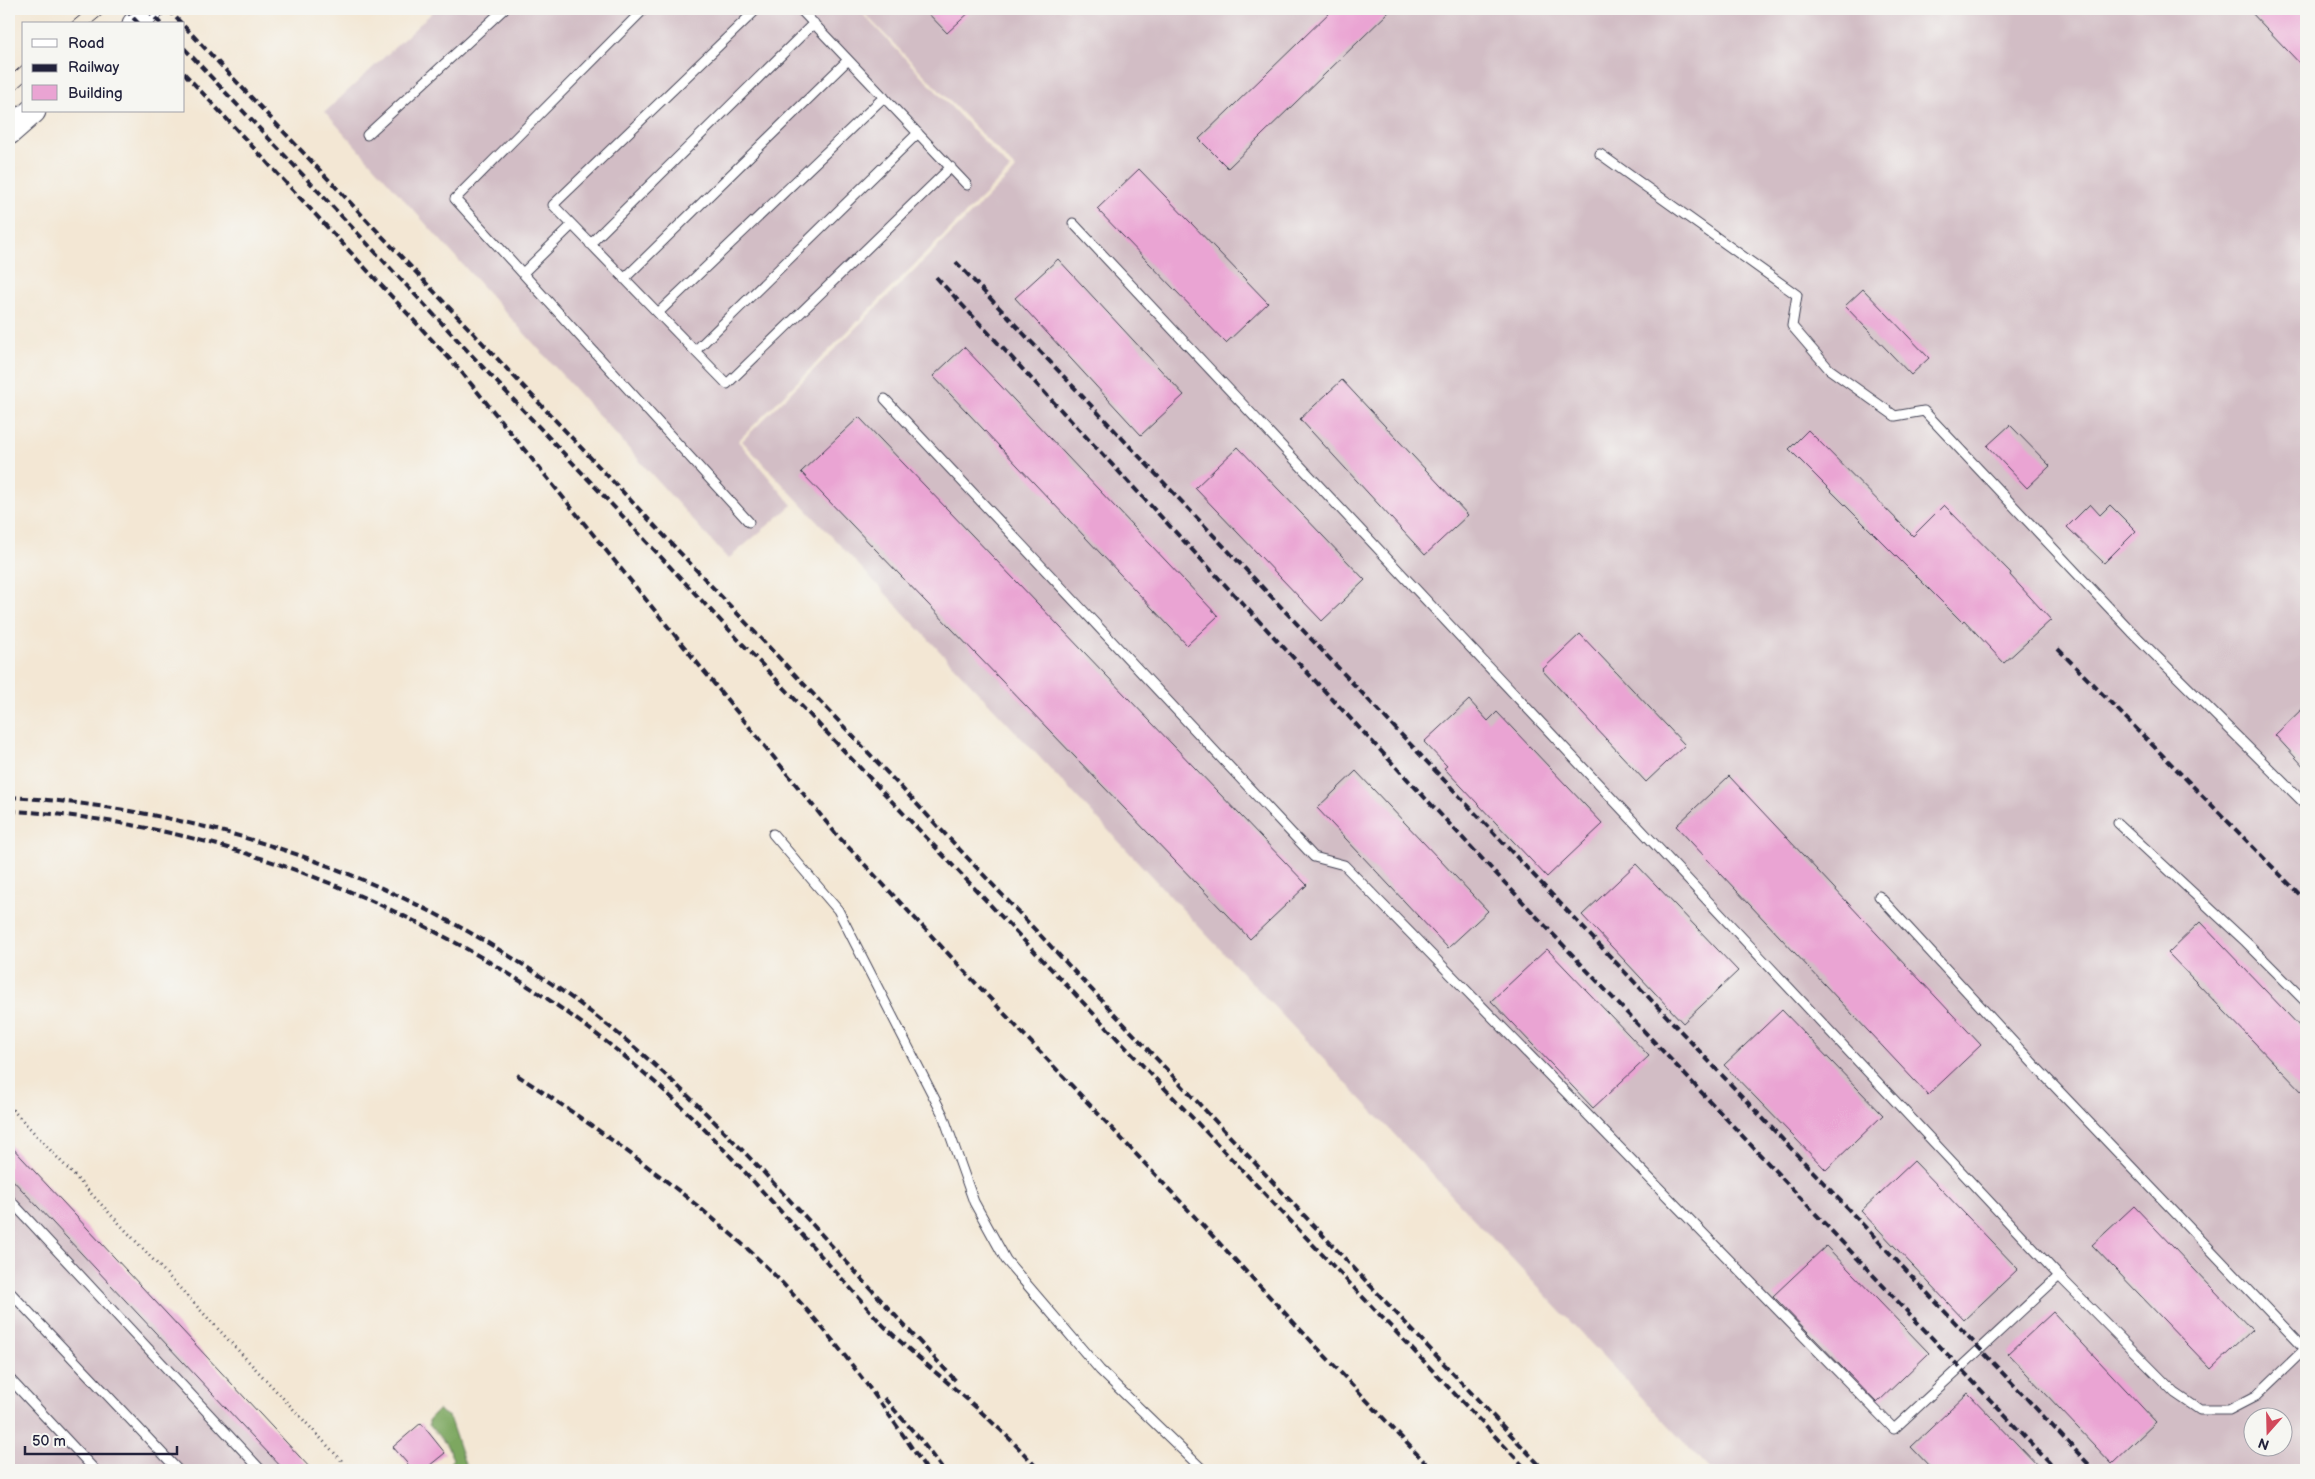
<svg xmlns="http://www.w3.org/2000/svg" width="2315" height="1479" viewBox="0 0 2315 1479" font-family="'Balsamiq Sans',sans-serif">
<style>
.industrial{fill:#d2bdc5;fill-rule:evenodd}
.forest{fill:#7da760;stroke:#50644e}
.building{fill:#eaa4d3}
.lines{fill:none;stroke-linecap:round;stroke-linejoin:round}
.lane-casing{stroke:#414052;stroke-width:11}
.secondary-casing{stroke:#414052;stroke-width:27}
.path{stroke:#414052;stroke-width:3;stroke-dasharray:1 4;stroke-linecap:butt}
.lane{stroke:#fff;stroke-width:9}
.secondary{stroke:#fff;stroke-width:25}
.tram{stroke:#22223b;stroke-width:1}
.rail{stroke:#22223b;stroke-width:4;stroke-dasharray:8 4;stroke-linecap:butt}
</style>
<rect width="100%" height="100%" fill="#f6f6f2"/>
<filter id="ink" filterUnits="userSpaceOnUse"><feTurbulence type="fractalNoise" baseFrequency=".02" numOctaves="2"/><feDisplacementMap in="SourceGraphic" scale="10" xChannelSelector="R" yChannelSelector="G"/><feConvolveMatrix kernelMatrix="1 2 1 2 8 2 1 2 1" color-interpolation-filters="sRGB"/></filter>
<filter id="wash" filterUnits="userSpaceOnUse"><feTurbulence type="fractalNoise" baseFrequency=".0096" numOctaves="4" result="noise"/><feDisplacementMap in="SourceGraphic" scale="20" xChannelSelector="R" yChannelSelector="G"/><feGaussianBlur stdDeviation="1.12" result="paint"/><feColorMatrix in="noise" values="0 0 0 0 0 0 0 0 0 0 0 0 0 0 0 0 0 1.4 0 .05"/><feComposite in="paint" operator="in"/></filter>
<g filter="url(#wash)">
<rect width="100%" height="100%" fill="#f3e7d4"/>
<path class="industrial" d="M436,9H858L1010,169L738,441L792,505L728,559L325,112Z
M860,9H2306V1470H1710L742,441L1016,169ZM2252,1416H2282V1446H2252Z
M9,1147L307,1470H9Z"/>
<path class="forest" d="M438,1410L449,1417L467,1470H446L453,1459L446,1444L429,1425V1419Z"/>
<g id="blocks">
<path class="building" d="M924,9H973L947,33Z
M1333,9H1392L1228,168L1199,139Z
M2248,9H2306V70Z
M1139,169L1268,303L1226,343L1097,209Z
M1058,259L1184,395L1141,435L1015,298Z
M1863,289L1929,358L1911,375L1845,306Z
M964,347L1218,616L1187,645L933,376Z
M1342,380L1468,515L1425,555L1300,419Z
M859,417L1307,885L1250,939L801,472Z
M2010,425L2050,466L2027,488L1987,446Z
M1808,430L1913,536L1944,505L2011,573L2010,575L2051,620L2004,663L1964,620L1962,622L1789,449Z
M1238,447L1365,580L1322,621L1195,488Z
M2090,504L2100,515L2110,505L2136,531L2104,563L2067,527Z
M1580,634L1685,745L1646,782L1542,670Z
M1469,700L1488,721L1497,712L1603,824L1547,877L1444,768L1447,766L1424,742Z
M2306,705V769L2275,735Z
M1356,771L1488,911L1448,948L1317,808Z
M1729,776L1981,1045L1928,1095L1676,826Z
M1636,864L1738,971L1683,1023L1582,915Z
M2200,922L2306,1033V1096L2168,953Z
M1547,949L1649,1056L1593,1108L1491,1001Z
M1782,1010L1883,1115L1826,1170L1724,1065Z
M9,1144L312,1470H284L9,1176Z
M1914,1161L2018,1269L1964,1320L1861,1211Z
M2134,1206L2252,1330L2211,1369L2092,1245Z
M1826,1246L1929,1353L1877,1403L1773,1296Z
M2053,1312L2156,1422L2112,1464L2008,1354Z
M1968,1393L2042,1470H1933L1911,1447Z
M421,1423L445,1453L424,1470H413L393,1447Z"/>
</g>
</g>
<g filter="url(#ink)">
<use href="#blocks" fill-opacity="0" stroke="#414052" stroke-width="1"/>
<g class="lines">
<g class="lane-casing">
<path id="lane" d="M644,9L455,199L749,522
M757,9L553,205L727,384L951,167
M800,9L967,185
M367,135L504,9
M1600,154L1797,295L1792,326L1829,369L1895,416L1924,411L2132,632L2306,805
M1073,223L2059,1276
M590,244L814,23
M523,273L572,225
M624,279L848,60
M658,313L884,97
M695,351L918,133
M885,399L1314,857L1344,865L1894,1429L2059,1276L2175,1393L2200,1410H2229L2256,1396L2306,1348
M2118,823L2246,942L2306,1002
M773,834L838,910L943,1115L974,1202L1006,1260L1100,1370L1203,1470
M1879,896L2039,1070L2305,1349
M9,1199L261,1470
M9,1291L178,1470
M9,1378L95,1470
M9,1468L10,1470"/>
</g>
<g class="secondary-casing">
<path id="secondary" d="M135,24L151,9
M9,132L33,111"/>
</g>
<path class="path" d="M9,1106L341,1460L343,1470"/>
<use href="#lane" class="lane"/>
<use href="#secondary" class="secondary"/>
<path class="tram" d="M70,24L88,9
M91,24L109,9
M9,77L24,64
M9,95L24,82"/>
<path class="rail" d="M125,9L139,24
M147,9L161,24
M168,9L182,24
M184,26L1544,1470
M184,48L733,634L1527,1470
M184,73L459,369L836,834L1432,1470
M956,262L2094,1470
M936,277L2056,1470
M2058,649L2306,901
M9,797C235,810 453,896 627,1041C694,1097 753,1161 812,1224C860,1277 908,1330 957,1382
M9,811C258,821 528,950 702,1127C751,1177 797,1230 844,1281C858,1296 871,1313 886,1328C921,1362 960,1391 995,1425C1011,1439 1025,1455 1039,1470
M517,1075C595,1126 671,1181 741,1243C813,1307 873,1390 927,1470
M884,1398L920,1439L943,1470"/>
</g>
</g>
<rect width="2315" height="1479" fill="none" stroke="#f6f6f2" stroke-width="30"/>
<rect x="22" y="22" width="162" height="90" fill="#f6f6f2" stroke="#a1a1a9"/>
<rect x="32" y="39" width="25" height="8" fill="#ffffff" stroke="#a1a1a9"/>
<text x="68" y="48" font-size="15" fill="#22223b">Road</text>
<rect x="32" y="64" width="25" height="8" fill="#22223b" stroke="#a1a1a9"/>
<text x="68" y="72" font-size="15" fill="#22223b">Railway</text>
<rect x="32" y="85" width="25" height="15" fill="#eaa4d3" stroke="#a1a1a9"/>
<text x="68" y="98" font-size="15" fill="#22223b">Building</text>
<g transform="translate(2268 1432) rotate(200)"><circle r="24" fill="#f6f6f2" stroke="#a1a1a9"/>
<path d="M0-4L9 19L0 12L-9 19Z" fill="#d1495b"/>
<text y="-8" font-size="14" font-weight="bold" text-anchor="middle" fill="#22223b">N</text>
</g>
<path d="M25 1446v8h152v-8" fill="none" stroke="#22223b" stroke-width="2.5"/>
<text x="32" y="1446" font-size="15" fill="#22223b" stroke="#f6f6f2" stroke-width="4" paint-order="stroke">50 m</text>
</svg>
